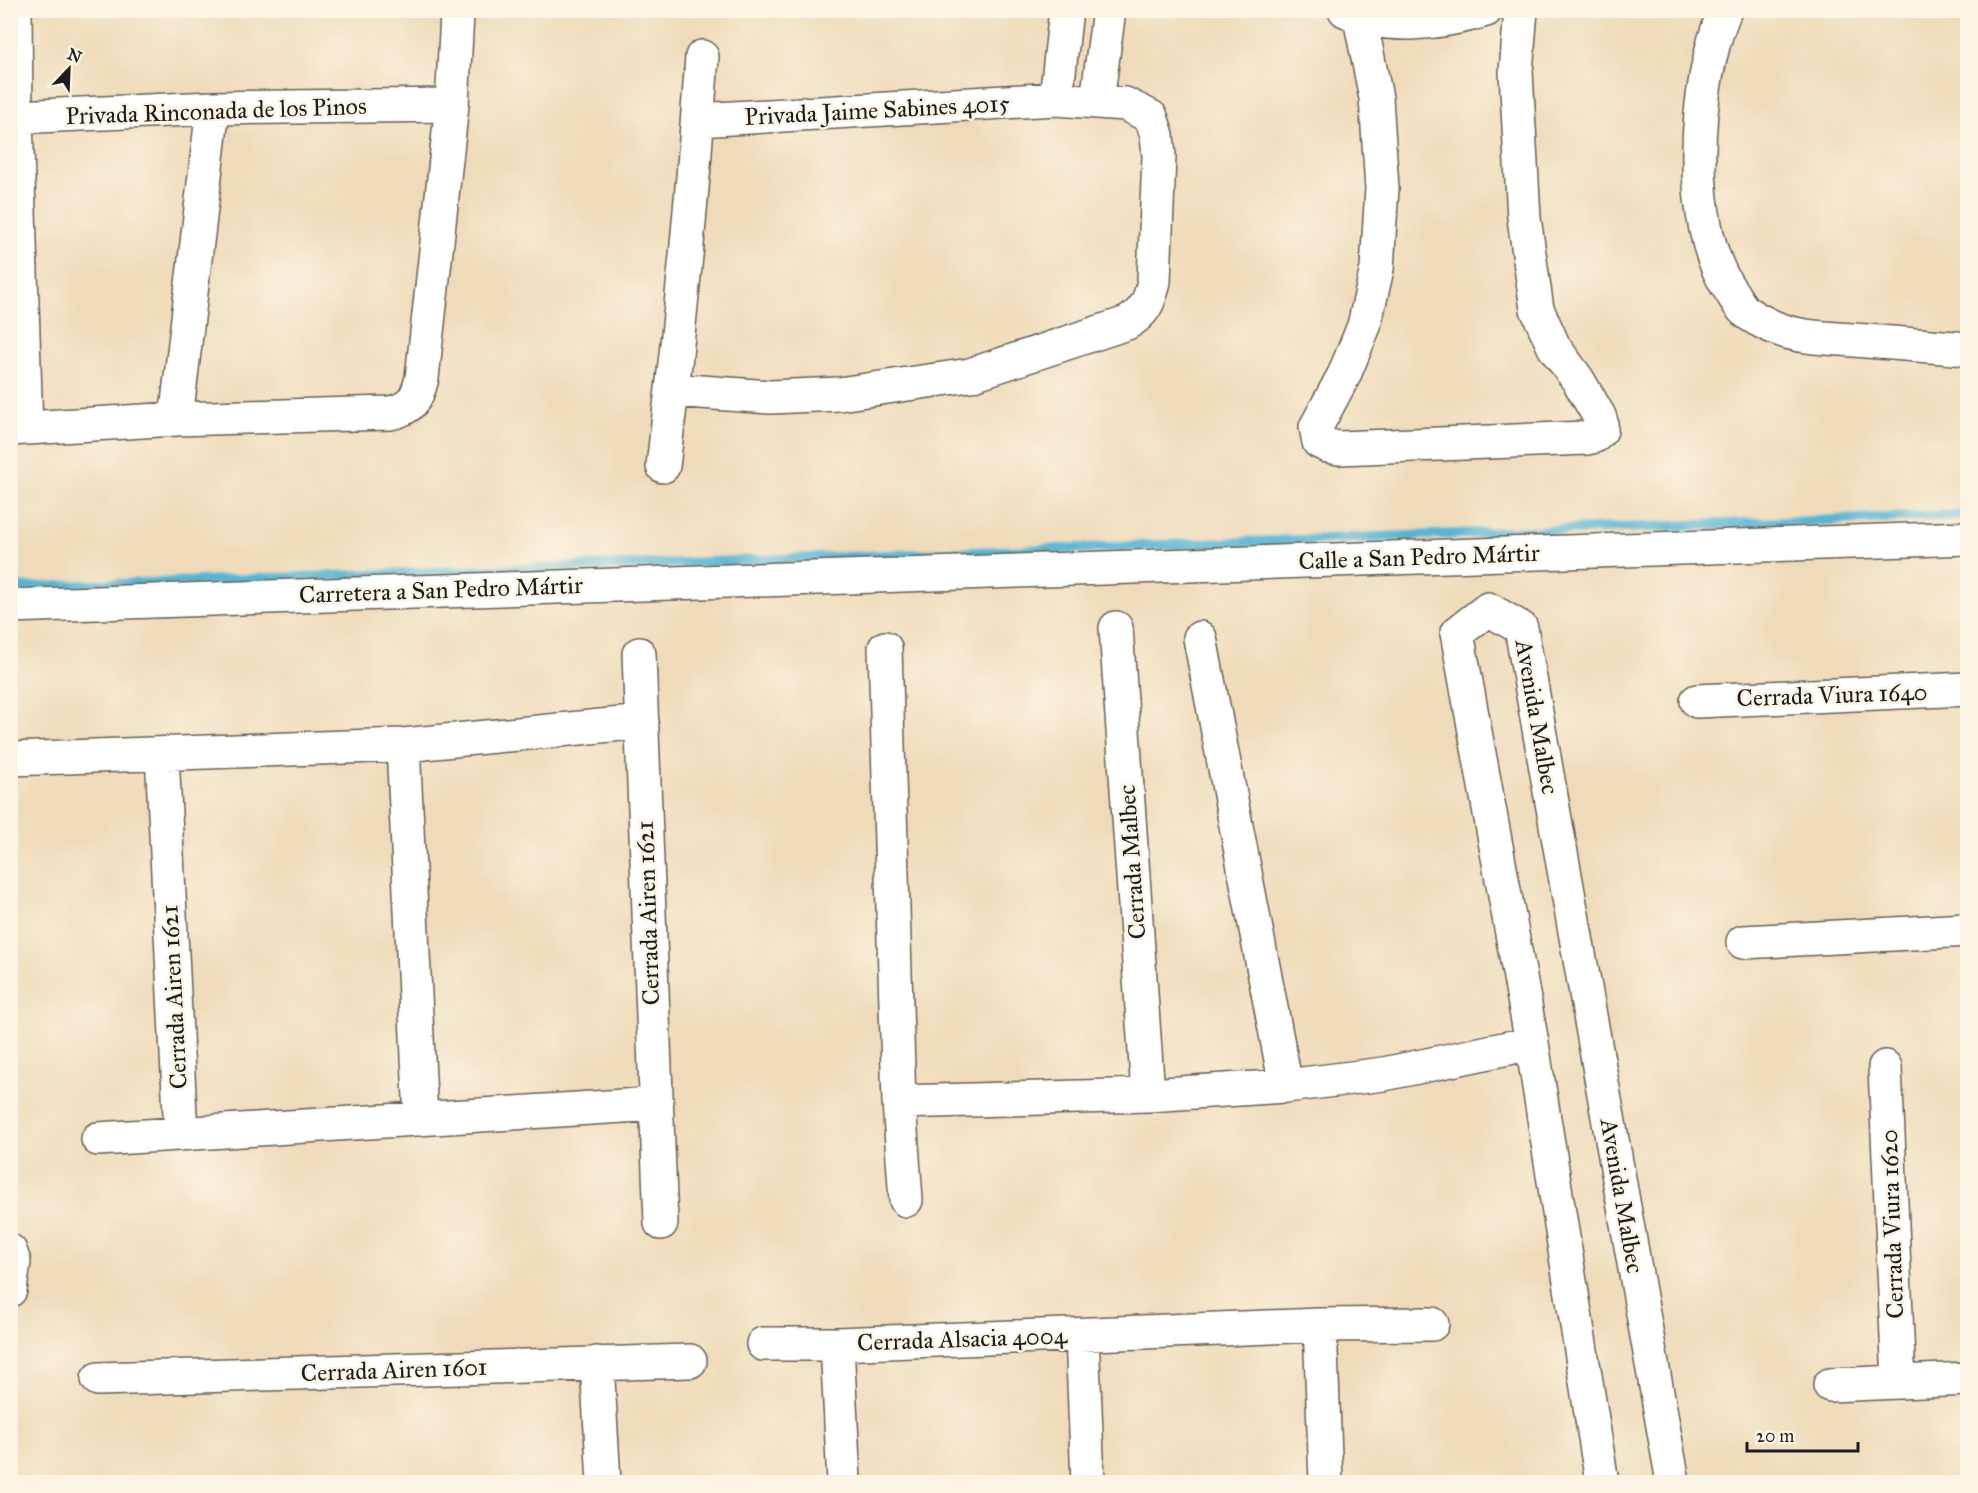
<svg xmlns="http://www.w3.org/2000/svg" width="1978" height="1493" viewBox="0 0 1978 1493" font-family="'IM FELL Great Primer',serif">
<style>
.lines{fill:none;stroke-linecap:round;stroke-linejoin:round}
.stream{stroke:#56b5d4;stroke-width:10}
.minor-casing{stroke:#665f53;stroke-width:36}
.major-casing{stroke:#665f53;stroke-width:36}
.minor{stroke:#fff;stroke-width:33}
.major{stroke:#fff;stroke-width:33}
.labels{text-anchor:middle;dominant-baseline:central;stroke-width:5;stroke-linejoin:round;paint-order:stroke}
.street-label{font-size:24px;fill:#1c1c1c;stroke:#fcf5e5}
</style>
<rect width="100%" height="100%" fill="#fcf5e5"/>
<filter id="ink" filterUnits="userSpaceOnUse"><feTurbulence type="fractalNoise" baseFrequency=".0167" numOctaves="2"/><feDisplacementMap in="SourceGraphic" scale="12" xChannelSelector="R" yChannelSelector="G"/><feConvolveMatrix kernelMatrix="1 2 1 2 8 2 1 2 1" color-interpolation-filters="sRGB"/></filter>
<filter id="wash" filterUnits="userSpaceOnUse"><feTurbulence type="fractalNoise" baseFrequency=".008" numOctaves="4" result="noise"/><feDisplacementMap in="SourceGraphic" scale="24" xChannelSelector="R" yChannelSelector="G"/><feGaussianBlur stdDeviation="1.35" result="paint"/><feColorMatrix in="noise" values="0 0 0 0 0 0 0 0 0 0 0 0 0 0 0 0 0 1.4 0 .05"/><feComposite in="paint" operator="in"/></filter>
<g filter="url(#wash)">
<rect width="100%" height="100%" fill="#efdbb9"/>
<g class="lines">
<path class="stream" d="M10,588L1968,515"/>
</g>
</g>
<g filter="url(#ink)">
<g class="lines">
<g class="minor-casing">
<path id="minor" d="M15,10L16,117L26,428
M1345,10C1385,31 1443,23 1486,10
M1725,10C1694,83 1684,227 1732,293C1736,299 1740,307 1745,311C1752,317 1764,323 1773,327C1798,338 1827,338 1854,340C1892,343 1930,346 1968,349
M1360,18L1376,98L1382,188L1377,269L1364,326L1344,375L1316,427L1319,442L1328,446L1339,448L1587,438L1595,436L1601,430V422L1599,416L1578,380L1554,347L1537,309L1524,218L1516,72L1521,10
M1056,99L1066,10
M1097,101L1109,10
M16,117L213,108L452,105
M673,390L770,397L839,394L970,375L1127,323C1145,313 1150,300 1154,281L1159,156L1157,135L1151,117L1125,104L1056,99L698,120
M176,419L213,108
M10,429L176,419L390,413C411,409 417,399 422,378L452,105L457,15
M663,466C680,330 693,194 702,57
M1116,628L1148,1095
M1200,638L1286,1086
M885,648L899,1102L906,1200
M639,654L661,1223
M1697,701L1968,689
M403,745L421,1119
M162,754L181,1134
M10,759L403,745L642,722
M1743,942L1968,930
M1885,1067L1899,1382
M899,1102L1148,1095L1286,1086L1384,1074L1532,1043
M98,1139L655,1104
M10,1251L14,1262L10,1290
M1320,1325L1326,1482
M1082,1335L1088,1482
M763,1344H837L1320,1325L1432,1324
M837,1344L844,1482
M597,1363L604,1482
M98,1379L690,1361
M1830,1385L1968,1379
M1602,1482L1532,1043L1457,633L1488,609L1521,628L1673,1482"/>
</g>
<g class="major-casing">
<path id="major" d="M10,606L1968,538"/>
</g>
<use href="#minor" class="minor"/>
<use href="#major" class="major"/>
</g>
</g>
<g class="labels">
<g class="street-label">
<text transform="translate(877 110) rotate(-3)">Privada Jaime Sabines 4015</text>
<text transform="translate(216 111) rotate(-2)">Privada Rinconada de los Pinos</text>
<text transform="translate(1419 557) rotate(-2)">Calle a San Pedro Mártir</text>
<text transform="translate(441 590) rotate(-2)">Carretera a San Pedro Mártir</text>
<text transform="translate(1832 695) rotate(-2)">Cerrada Viura 1640</text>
<text transform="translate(1537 717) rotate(80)">Avenida Malbec</text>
<text transform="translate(1132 862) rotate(-94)">Cerrada Malbec</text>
<text transform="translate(648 913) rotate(-92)">Cerrada Airen 1621</text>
<text transform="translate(174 997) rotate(-93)">Cerrada Airen 1621</text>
<text transform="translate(1622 1196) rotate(80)">Avenida Malbec</text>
<text transform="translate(1892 1224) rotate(-92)">Cerrada Viura 1620</text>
<text transform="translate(962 1339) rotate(-2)">Cerrada Alsacia 4004</text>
<text transform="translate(394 1370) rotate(-2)">Cerrada Airen 1601</text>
</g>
</g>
<rect width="1978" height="1493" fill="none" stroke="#fcf5e5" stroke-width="36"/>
<g transform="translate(69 69) rotate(23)" stroke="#fcf5e5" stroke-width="4.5" paint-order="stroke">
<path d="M0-4.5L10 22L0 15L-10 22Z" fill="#1c1c1c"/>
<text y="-9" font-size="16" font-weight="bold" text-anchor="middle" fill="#1c1c1c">N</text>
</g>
<path d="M1747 1442v9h111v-9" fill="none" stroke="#1c1c1c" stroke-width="3"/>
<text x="1756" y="1442" font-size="18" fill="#1c1c1c" stroke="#fcf5e5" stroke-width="4.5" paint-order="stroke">20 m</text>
</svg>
